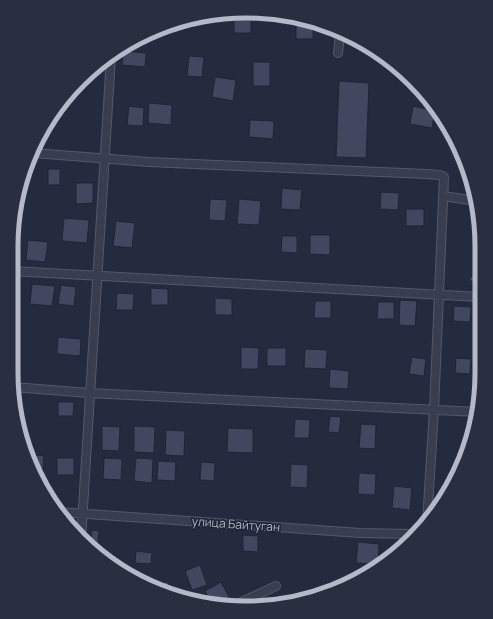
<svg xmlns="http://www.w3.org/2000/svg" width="493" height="619" viewBox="0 0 493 619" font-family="Manrope,sans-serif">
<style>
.building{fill:#40475f;stroke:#1f2536}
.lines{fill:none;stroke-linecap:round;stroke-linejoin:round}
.minor-casing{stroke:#53596a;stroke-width:10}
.minor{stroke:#383e4f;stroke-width:8}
.labels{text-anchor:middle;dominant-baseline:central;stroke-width:3;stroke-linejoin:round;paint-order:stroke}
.street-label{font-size:12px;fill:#b4b9ca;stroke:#1d2334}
.rim{fill:none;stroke:#b4b9ca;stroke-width:5}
</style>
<rect width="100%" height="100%" fill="#242b3f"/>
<path class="building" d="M234,14L251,15V33H234Z
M296,18L308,19L313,22V39H296Z
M123,51L146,53L145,67L122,65Z
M189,56L204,57L202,77L187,76Z
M253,62H270V86H253Z
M215,77L236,80L233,101L212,97Z
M339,81L369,83L366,158L336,157Z
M149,103L172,105L171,125L148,123Z
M129,106L144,108L143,126L127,125Z
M413,106L435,111L432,128L410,124Z
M250,120L274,121L273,139L249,137Z
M48,169H60V185H48Z
M76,183H93V203L76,204Z
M282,188L302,190L300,210L281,209Z
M381,192L399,193L398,210L380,209Z
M210,199L227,200L225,221L209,220Z
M239,199L261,201L259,225L237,224Z
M406,209H424V226H406Z
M64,218L89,220L87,243L62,241Z
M116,221L135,223L132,248L113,246Z
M310,235H330V255L310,254Z
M282,236H297V253L281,252Z
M11,237H20V261H11Z
M28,240L48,242L45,262L26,260Z
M481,262L480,281L478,285L469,280Z
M32,284L55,286L52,306L30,304Z
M61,285L76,287L74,306L58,304Z
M151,288L168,289V305H151Z
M117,293L134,294L133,310H116Z
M215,298L232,299V315H215Z
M400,300L417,301L415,326L399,325Z
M315,301H331V318H314Z
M378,302H394V319H377Z
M454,306L471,307L470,322L453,321Z
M58,337L81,339L80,356L57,354Z
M241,347L259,348L258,369H241Z
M267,348H286V366H267Z
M305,349L327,350L326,369L304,368Z
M412,357L426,359L424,376L409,374Z
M456,358L471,359L470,374L455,373Z
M330,369L349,371L348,389L329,388Z
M58,402H74L73,416H58Z
M330,416L341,417L339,433L328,432Z
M295,419L310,420L309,438H294Z
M361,424L376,425L375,449L359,448Z
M102,426L120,427L119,451L102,450Z
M134,426L155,427L154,453L134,452Z
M228,428L253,429V453L227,452Z
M166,430L185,431L184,456L165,455Z
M28,454L44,456L42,479H38Z
M57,458H74V475H57Z
M104,458L122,459L121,480L103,479Z
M136,458L153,459L152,483L134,481Z
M158,461L176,462L175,481L157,480Z
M201,462L215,463L214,481L200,480Z
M291,464L308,465L307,488L290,487Z
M359,473L376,474L375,495L358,494Z
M447,476L456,477L445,495Z
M394,486L412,488L410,510L392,508Z
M92,530L99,531L97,552L90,547Z
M243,535L258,536V552L243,551Z
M358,542L379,544L378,564L356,563Z
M136,551L152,553L151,564L135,563Z
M200,565L207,585L192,590L185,571Z
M167,581L173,595L154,587Z
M221,582L230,599L219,604L211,603L205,591Z"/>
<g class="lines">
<g class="minor-casing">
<path id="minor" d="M338,53L340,35
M34,153L149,162L426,174L440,175L444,177L434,410L427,522
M443,196L477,201
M11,271L480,297
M13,387L89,393L478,412
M59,512L360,533L412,534
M81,540L111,57
M233,606L276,586"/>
</g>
<use href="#minor" class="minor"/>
</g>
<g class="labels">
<g class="street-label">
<text transform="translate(236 524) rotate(4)">улица Байтуган</text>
</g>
</g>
<path d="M0 0H493V619H0ZM246 18H247A228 228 0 0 1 475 246V373A228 228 0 0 1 247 601H246A228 228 0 0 1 18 373V246A228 228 0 0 1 246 18Z" fill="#292f40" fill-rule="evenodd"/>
<path class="rim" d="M246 18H247A228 228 0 0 1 475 246V373A228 228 0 0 1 247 601H246A228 228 0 0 1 18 373V246A228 228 0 0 1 246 18Z"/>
</svg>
